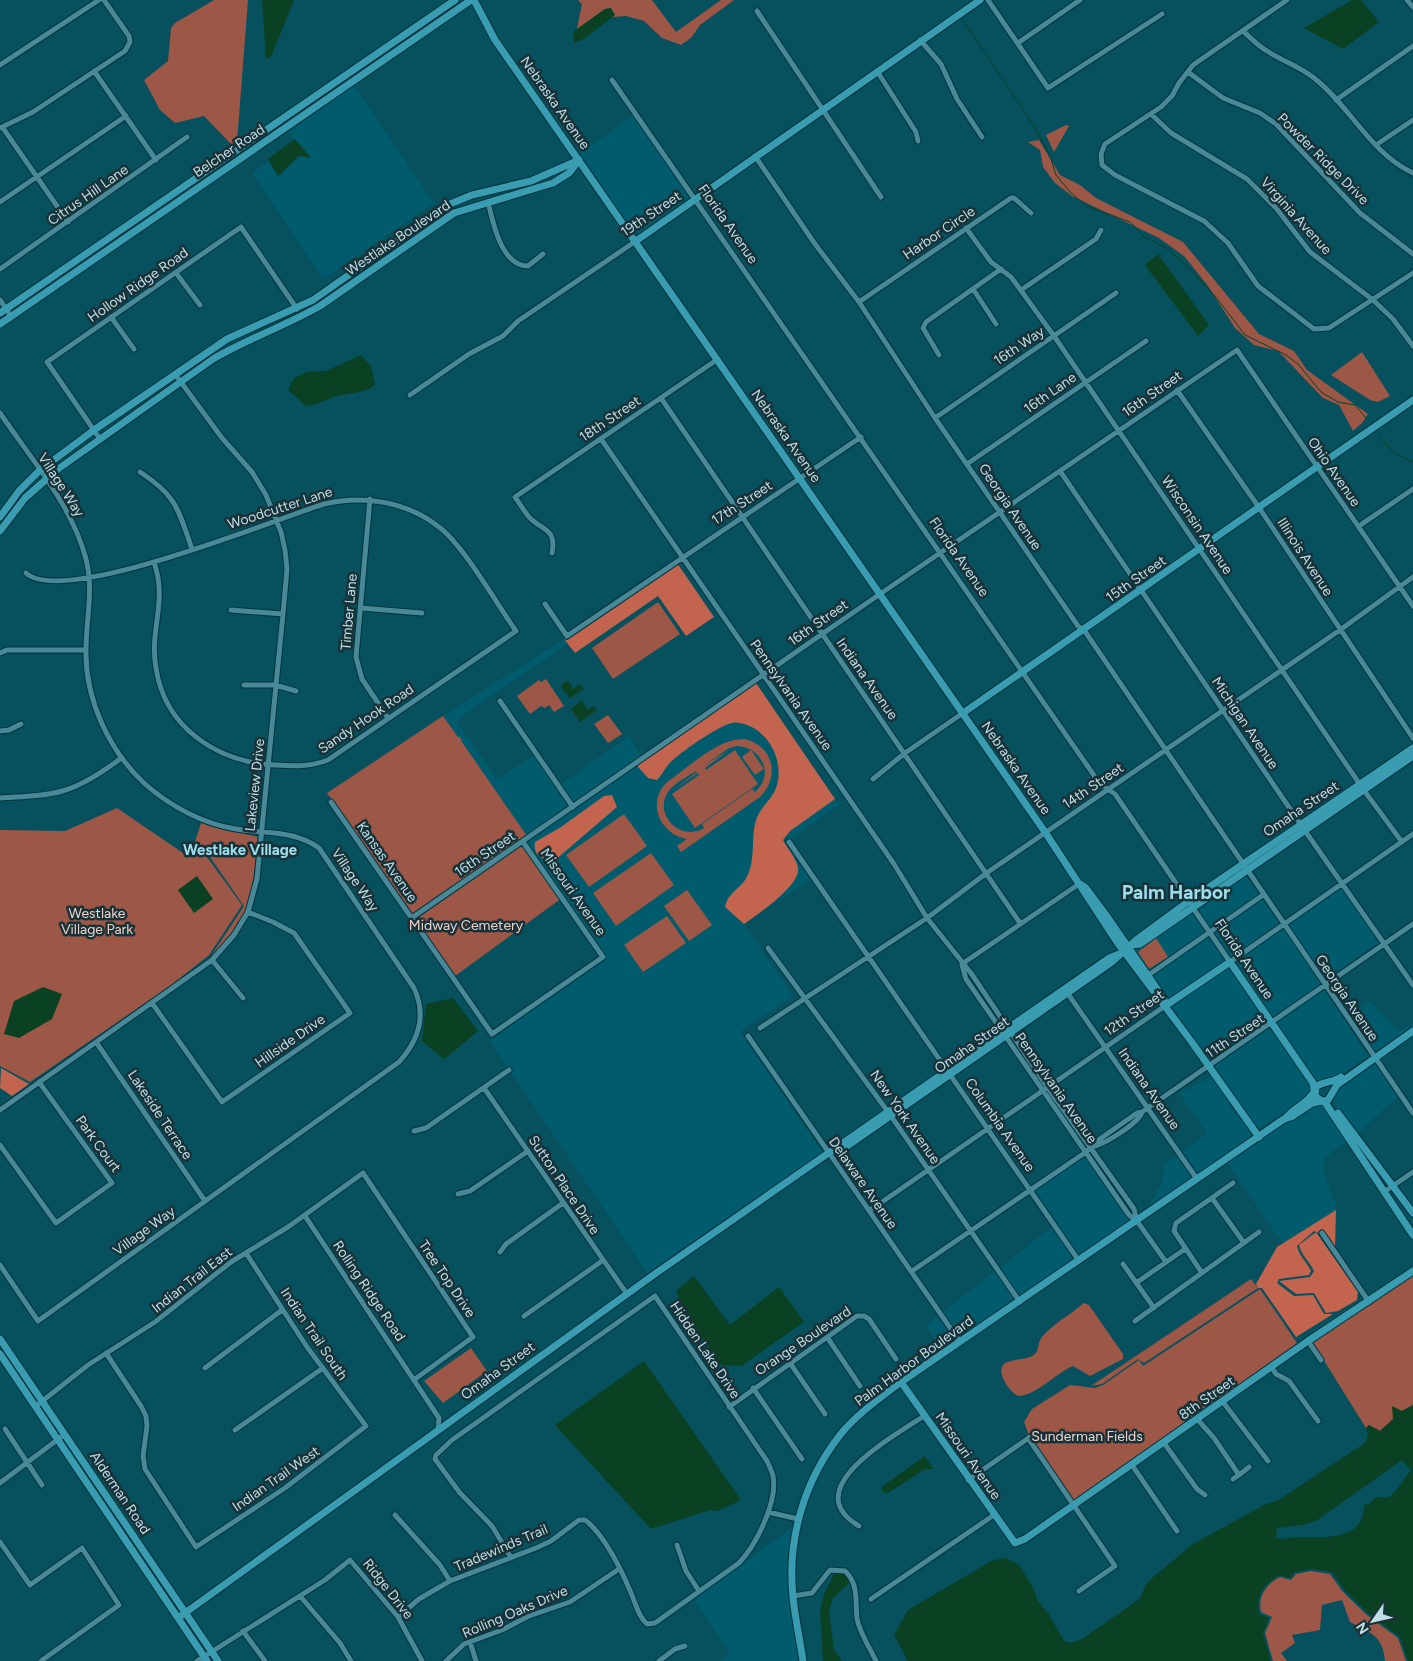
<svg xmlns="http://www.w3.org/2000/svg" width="1413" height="1661" viewBox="0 0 1413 1661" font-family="Figtree,sans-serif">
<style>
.built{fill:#005c6c}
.green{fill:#9c5747;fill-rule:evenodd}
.forest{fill:#c3644e}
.water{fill:#0a4123;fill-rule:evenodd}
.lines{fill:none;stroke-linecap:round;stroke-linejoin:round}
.stream{stroke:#0a4123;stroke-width:1}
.street-casing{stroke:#00343e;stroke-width:7}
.secondary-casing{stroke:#00343e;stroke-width:9}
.street{stroke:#498896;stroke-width:5}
.secondary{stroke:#3a9cb0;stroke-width:7}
.labels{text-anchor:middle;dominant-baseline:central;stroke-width:5;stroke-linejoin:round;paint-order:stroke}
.street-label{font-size:14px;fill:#c0dee6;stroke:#183238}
.park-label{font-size:14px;fill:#edd2cc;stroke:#183238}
.neighbourhood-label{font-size:15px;font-weight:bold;fill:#9dddec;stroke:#183238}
.district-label{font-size:19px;font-weight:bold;fill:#9dddec;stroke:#183238}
</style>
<rect width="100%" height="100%" fill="#07505e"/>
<path class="built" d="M354,85L434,203L323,279L252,173L268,161L278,176H280L299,156L311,158L288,133Z
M634,115L691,197L636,237L580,153Z
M564,639L567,644L458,719L457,722L496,778H499L534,755L570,806L527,836L443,716Z
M756,683L839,805L786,842L810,879L744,924L793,996L740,1032L822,1152L647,1273L490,1041L606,957L525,842Z
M629,736L642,756L574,803L561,784Z
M1244,874L1282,928L1342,888L1379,942L1320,983L1368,1056L1257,1130L1133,951Z
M1370,1001L1400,1031L1413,1023V1028L1375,1054L1348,1015Z
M1373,1061L1398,1096L1358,1133L1335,1104V1094L1339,1087Z
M1213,1076L1236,1115L1238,1113L1255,1137L1198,1175L1182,1151L1207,1134L1179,1093Z
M1324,1104L1348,1142L1338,1147L1325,1158L1323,1173L1336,1205V1210L1283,1244L1227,1162L1284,1123L1313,1106Z
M1085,1155L1133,1221L1080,1258L1035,1190Z
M1177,1155L1194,1179L1145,1213L1162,1183L1165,1163Z
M1030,1193L1075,1261L1021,1299L1000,1268L1051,1227Z
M995,1271L1016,1302L961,1338L943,1312Z
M939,1315L957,1341L942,1351L926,1325Z
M794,1526L788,1587L800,1661H720L730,1652L694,1600Z"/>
<path class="green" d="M214,0H248L237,142L232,145L204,116L175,123L160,110L144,80L168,61L171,28L175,23Z
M578,0H652L676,32L721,0H734L700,25L691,38L681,45L662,38L644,21L626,16L612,17L610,8L605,9L577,29L582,4Z
M1066,125L1069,126L1054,152L1046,135Z
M1039,140L1060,175L1080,185L1096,198L1183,242L1259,334L1294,351L1307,370L1368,414L1362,423L1353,431L1339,405L1323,398L1278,351L1254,345L1235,328L1208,286L1184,256L1159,238L1072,196L1055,183L1043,167L1040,150L1028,142Z
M1362,352L1390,396L1378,402L1370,400L1331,375Z
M658,602L680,634L613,679L592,648Z
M546,679L564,706L554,712L549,705L545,708L541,706L530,714L517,696L539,680L541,682Z
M608,715L622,734L608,743L594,724Z
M443,716L458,737H460L462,742L527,836L413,914L327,793Z
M744,739C773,745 781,776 760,797L681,852L677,846L687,839C660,834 646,803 667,782C688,768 718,738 744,739ZM737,746C762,747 775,775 755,792L752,789L702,824L704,828C681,842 653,815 668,792C674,783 687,777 696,771L697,772L673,790L698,773L699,775L672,794L695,828L758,784L735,750L706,770L705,768L729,750L703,766L729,748Z
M751,750L764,769L755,775L742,757Z
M117,808L183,853L201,849L242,905L209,955L170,986L30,1082L0,1066V830L65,831Z
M624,814L647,846L589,887L566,855Z
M201,823L258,837C256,858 253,895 245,913C234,937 212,957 191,972L211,956L244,906L203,847L193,848Z
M524,843L562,898L455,976L418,922L421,913Z
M651,853L674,885L616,926L593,893Z
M687,890L712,925L689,941L664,906Z
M667,916L686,943L643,972L624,945Z
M1156,938L1168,957L1149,969L1138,952Z
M1413,1274V1405L1402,1411L1380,1431L1369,1425L1366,1428L1313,1343Z
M1251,1279L1258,1288L1144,1363L1138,1359L1102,1384L1091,1386Z
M1260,1289L1299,1346L1074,1502L1030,1438L1024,1422L1032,1409L1070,1385L1095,1388L1103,1385L1139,1360L1143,1366Z
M1084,1303L1089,1305L1123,1354V1359L1090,1376L1073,1366C1056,1373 1036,1396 1018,1396C1011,1392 1004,1383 1002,1375C996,1355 1026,1363 1035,1354C1039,1350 1038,1341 1042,1337C1053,1324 1071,1314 1084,1303Z
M471,1348L487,1371L443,1403L424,1381Z
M1311,1571L1330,1574L1343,1592L1367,1615L1398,1638L1406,1661H1385C1383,1636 1371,1633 1350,1622L1342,1600L1322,1605L1320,1630L1292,1635L1295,1643L1281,1653L1287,1661H1273L1265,1633L1272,1617L1261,1612C1258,1596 1265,1585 1280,1577L1291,1580L1296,1574Z"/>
<path class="forest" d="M677,563L714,617L686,636L658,596L575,653L564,639L567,640Z
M756,683L835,799L790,831L783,840C787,848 797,859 798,868C801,885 757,915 744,924L725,907C728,893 738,890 745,880C756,864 751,841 755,824C758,808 772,800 776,788C785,764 770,733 747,725C742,723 737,722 732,723C718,726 677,754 668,765C664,770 661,776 657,780L648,778L638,767L639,763Z
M612,795L617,807L554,861C541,860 533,855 535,842L561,827L604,796Z
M1,1068L29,1084L12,1096L0,1088Z
M1336,1210L1335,1248L1323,1230L1319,1233L1314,1231L1297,1246C1299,1256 1307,1262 1311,1271L1309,1275L1279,1279L1277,1283L1294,1296L1313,1295L1324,1314H1333L1296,1337L1262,1288H1258L1256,1284L1277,1247Z
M1316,1232L1358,1292L1357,1300L1338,1311L1326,1313L1314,1293L1296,1294L1279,1281L1310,1277L1314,1271C1310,1262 1301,1255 1299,1245Z"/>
<path class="water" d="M262,0H294L271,57L266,59Z
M1352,0H1361L1379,22L1343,49L1304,28Z
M611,8L615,15L585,38L574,43L573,32L605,9Z
M295,139L311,158L299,156L278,176L268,159Z
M1158,254L1209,325L1198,336L1145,265Z
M361,355L371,366L375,385C364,393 350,393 337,396C326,399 318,405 306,406L288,390L294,378L307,372L326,371Z
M569,681L573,689L580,684L584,689L570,698L561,688L563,683Z
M582,700L587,710L594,706L597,710L580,722L571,709Z
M197,876L213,899L194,913L178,890Z
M43,987L62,994L52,1019L19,1038L4,1034L14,1001Z
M453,998L478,1031L444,1059L422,1041L426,1004Z
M694,1276L730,1325L779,1287L804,1322L741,1366L721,1365L686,1315L676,1291Z
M644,1361L741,1500L718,1511L710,1510L651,1529L555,1425Z
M1413,1405V1661H1408L1400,1637L1368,1613L1345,1591L1332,1572L1311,1569L1295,1572L1290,1578L1280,1575C1263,1584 1256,1595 1259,1614L1269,1618L1263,1633L1271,1661H908L894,1635L908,1610L993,1560L1006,1558L1019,1565L1034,1589L1037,1600L1048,1613L1064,1641L1070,1643L1082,1639L1131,1605L1140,1598L1146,1584L1152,1578L1193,1544L1266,1504L1277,1501L1365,1443L1368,1435L1366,1428L1369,1425L1380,1431L1393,1419L1392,1406L1402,1411ZM1402,1460L1411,1470C1403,1480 1399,1489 1389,1497H1376L1369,1504L1364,1505C1364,1541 1326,1537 1300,1537C1292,1537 1284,1540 1276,1538L1277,1528L1302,1525L1316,1521Z
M925,1456L933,1469H925L888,1493L882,1492L881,1488L884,1485Z
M843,1573L850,1582L833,1598L829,1611L834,1650L842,1661H823L820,1611L824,1594L834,1574Z"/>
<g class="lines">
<path class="stream" d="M963,20L1034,126L1050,156L1056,175L1070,192L1087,206L1130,222L1143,236L1168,249L1190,269L1215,296L1245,335L1286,355L1298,364L1321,392L1338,402L1355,405L1366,418
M1378,435L1395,454L1413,462"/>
<g class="street-casing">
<path id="street" d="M988,0L1048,88L1162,14
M1287,0L1193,65L1179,83L1172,96L1161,107L1105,144L1101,154L1102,165L1115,175L1204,221L1228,243L1258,286L1314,329L1329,328L1413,273
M1407,0L1413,7
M757,11L881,197
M1243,31C1251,38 1258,46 1267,51C1282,61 1299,66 1314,78C1350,106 1370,153 1413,173
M920,40L941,64L957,99L982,137
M1018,43L1080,0
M0,65L99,0
M94,71L156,160
M877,71L916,132L918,141
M1188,72L1223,98L1260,113L1276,124L1360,213L1413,254
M612,80L1100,784L1115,794L1230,962L1413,834
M1336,100L1413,46
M1151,114L1171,133L1247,179L1276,208L1310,252L1373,300L1393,319L1413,346
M0,128L33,112L125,51L130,42L129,36L104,0
M3,128L68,222
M1376,145L1413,120
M755,156L815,244L859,302L935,418L1078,626L1084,630L1413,1113
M0,202L126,116
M488,202C493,222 501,266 528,266L543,254
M966,228L991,262L1011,277L1054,336L1363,789L1402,842
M0,269L187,137
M176,273L200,305
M973,289L996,324
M1021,290L1096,239L1101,230
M0,300L11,316
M859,302L1011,198H1014L1031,213
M111,317L134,349
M939,355L923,328L926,322L1001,269
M1177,390L1260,509L1413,738
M410,395L469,354L503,336L518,321L636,241
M661,398L1020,923
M0,413C31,459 72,505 86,559C94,590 86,619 86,650C85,699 109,751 145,784C170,806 203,824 236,829C265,834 295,830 319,848L414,988C427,1016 419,1040 399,1062L38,1321L0,1265
M935,418L1116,293
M100,439L47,362L241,227L297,309
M601,439L894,864L927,918L971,973L1048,1088L1134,1209L1137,1221
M967,464L1146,341
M1060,471L1301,825L1413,985
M140,472C177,496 178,509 192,549
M370,499L356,657L362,679L388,718
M1359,526L1413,489
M552,553C557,528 542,531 529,517C524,511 520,504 515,497L718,359
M26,573C63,607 273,520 324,504C363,495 406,501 439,527C464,546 496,603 516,631L328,760C310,767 294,766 275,765C217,762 165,728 156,668C149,629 168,603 154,562
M545,604L567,636L861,437
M361,608L422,613
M231,610L283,614
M0,653L7,650H86
M244,685H275L296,691
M500,701L573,807
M0,731L9,730L21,724
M873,779L905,753L963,713
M0,798C58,795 73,794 120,759
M331,802L492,1034L603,957L523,842
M789,842L1079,1261
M413,917L880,594L1237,350L1413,606
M768,948L891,1116L1020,1302
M212,960L243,998
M962,964L1079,884
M962,965L966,979L1129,1215L1137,1221L1166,1262
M1147,976L1263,895
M1066,991L1197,1179
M152,1003L222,1102L350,1013L294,933L273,922L248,912
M760,1028L927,918L988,872L1340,630L1413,577
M748,1036L960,1342
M96,1042L205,1201
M484,1088L627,1294
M0,1110L212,960L234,935L248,912L257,879L283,614L287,569L285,550L281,532L266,495L252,472L222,438L175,374
M414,1131L426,1128L509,1070
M0,1145L56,1223L112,1183L39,1082
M1095,1146C1106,1143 1139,1123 1142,1112
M1384,1192L1413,1172
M458,1194L470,1191L528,1151
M1212,1198L1244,1243
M869,1211L1165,1006
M305,1216L439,1418L438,1430
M1322,1233L1369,1302
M500,1252L506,1244L563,1203
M1123,1264L1154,1308
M912,1271L1086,1152L1097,1141L1137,1113L1142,1112L1413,924
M1202,1273L1174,1231L1176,1223L1233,1183
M1136,1283L1185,1249
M524,1316L602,1261
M1135,1321L1259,1232
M827,1337L860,1386
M1308,1341L1321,1360
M106,1353L141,1406L146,1416L147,1426L143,1456L145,1469L196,1547L285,1488L366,1426L307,1347L246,1253
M790,1363L825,1414
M205,1368L282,1310
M1272,1368L1276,1374L1289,1381L1318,1421
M753,1388L802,1459
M1223,1402L1268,1461
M36,1406L88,1365L155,1322L231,1262L288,1227L363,1173L473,1337L415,1379
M729,1407L857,1316H864L869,1319L896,1359
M1198,1420L1214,1438L1239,1475L1233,1479
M5,1429L42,1485
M235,1430L323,1368
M1028,1438L1115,1566L1079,1591
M1164,1443L1197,1489L1205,1495
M1132,1465L1177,1531
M1239,1475L1249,1467
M968,1480L1033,1435
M0,1483L65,1434
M768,1512L798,1519
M395,1515L440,1565L450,1581
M859,1526C796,1489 893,1437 924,1416
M0,1542L30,1585L82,1548L119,1605L41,1661
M677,1545L686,1571L699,1591
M300,1596L340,1643L351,1661
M793,1596L812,1593L830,1570L845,1571C859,1584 855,1600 857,1618C859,1632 870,1648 876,1661
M871,1599L994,1515
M398,1617L419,1599L450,1581L536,1548L551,1541L579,1520H585C604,1534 622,1571 631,1593C636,1604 638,1616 647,1624L655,1623L739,1563C756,1545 778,1502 773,1476C772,1471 769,1466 767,1461L655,1296L452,1440L436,1455L435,1459L460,1493L492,1526L510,1556
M243,1631L265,1661
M470,1642L476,1661
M197,1661L325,1580L350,1560L398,1617L422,1661
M446,1661L464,1644L502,1630L529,1616L570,1602L619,1569
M659,1661L675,1649L685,1646"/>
</g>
<g class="secondary-casing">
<path id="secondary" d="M474,0L495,40L1045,832L1119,945L1191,1041L1259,1137
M636,241L980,0
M0,313L455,0
M0,324L471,0
M0,517L19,491L39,471L94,430L227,339L313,300L450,204L472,195L531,181L579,160
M0,531L25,498L58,469L213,359C247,339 285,326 320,306L454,213L553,183L569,173L579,160
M963,713L1413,400
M1080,884L1086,888L1106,915L1164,999L1165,1006
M1132,945L1140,944L1413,756
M1165,1006L1230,962L1313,1083L1314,1090
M1322,1101L1315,1096L1316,1087C1323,1081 1333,1083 1341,1077
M1324,1101L1413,1235
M1338,1113L1413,1213
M1285,1119C1293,1108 1307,1104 1314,1092
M835,1150L843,1149L1112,962L1136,940L1189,901L1413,748
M0,1339L218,1661
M0,1354L207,1661
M901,1382L1015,1543L1025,1539L1308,1341L1413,1271
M178,1618L659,1271L1109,958L1119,954
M803,1661C800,1640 795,1618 793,1597C787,1539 804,1481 840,1435C857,1414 880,1398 901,1382L1284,1119L1291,1117L1312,1103L1328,1100L1337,1085L1413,1031"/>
</g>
<use href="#street" class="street"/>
<use href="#secondary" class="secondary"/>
</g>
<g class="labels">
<g class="street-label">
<text transform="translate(555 103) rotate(55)">Nebraska Avenue</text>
<text transform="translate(229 151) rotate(-34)">Belcher Road</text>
<text transform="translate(1323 159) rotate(45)">Powder Ridge Drive</text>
<text transform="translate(88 195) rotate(-35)">Citrus Hill Lane</text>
<text transform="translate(651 214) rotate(-34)">19th Street</text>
<text transform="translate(1296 216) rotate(48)">Virginia Avenue</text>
<text transform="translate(728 224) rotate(55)">Florida Avenue</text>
<text transform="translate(939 233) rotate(-34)">Harbor Circle</text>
<text transform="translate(398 238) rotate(-34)">Westlake Boulevard</text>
<text transform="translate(138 285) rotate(-35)">Hollow Ridge Road</text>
<text transform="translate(1019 346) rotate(-34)">16th Way</text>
<text transform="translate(1050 393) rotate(-35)">16th Lane</text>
<text transform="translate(1152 394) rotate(-35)">16th Street</text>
<text transform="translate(610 419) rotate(-34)">18th Street</text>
<text transform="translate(786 436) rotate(55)">Nebraska Avenue</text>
<text transform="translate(1334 472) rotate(55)">Ohio Avenue</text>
<text transform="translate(61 485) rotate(57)">Village Way</text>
<text transform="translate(742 503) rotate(-33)">17th Street</text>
<text transform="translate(1010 507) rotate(56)">Georgia Avenue</text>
<text transform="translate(280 508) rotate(-18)">Woodcutter Lane</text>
<text transform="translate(1197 525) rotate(56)">Wisconsin Avenue</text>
<text transform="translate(959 557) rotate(55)">Florida Avenue</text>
<text transform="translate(1305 557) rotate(57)">Illinois Avenue</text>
<text transform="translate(1136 579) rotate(-35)">15th Street</text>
<text transform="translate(349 612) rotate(-85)">Timber Lane</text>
<text transform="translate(818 623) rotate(-35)">16th Street</text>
<text transform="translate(867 679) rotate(55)">Indiana Avenue</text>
<text transform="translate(791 695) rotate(55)">Pennsylvania Avenue</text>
<text transform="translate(366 719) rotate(-34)">Sandy Hook Road</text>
<text transform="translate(1245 723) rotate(56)">Michigan Avenue</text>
<text transform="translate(1016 768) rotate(55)">Nebraska Avenue</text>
<text transform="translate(255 785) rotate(-84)">Lakeview Drive</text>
<text transform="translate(1093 786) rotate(-34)">14th Street</text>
<text transform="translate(1301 809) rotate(-34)">Omaha Street</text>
<text transform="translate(485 854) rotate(-34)">16th Street</text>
<text transform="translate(387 862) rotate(55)">Kansas Avenue</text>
<text transform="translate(355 880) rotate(56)">Village Way</text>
<text transform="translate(573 892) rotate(55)">Missouri Avenue</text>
<text transform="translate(1244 959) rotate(56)">Florida Avenue</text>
<text transform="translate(1347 998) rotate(56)">Georgia Avenue</text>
<text transform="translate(1134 1013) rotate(-35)">12th Street</text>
<text transform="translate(1235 1036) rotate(-34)">11th Street</text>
<text transform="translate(290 1041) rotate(-35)">Hillside Drive</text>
<text transform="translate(972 1045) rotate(-35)">Omaha Street</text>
<text transform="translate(1056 1088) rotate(55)">Pennsylvania Avenue</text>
<text transform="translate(1149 1089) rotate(55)">Indiana Avenue</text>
<text transform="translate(160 1115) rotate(56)">Lakeside Terrace</text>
<text transform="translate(905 1117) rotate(55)">New York Avenue</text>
<text transform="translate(1000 1125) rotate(55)">Columbia Avenue</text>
<text transform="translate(98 1144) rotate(54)">Park Court</text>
<text transform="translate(863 1183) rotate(55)">Delaware Avenue</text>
<text transform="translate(564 1185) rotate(56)">Sutton Place Drive</text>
<text transform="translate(144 1231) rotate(-36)">Village Way</text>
<text transform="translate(447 1279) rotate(56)">Tree Top Drive</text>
<text transform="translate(192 1280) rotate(-38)">Indian Trail East</text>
<text transform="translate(369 1291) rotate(56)">Rolling Ridge Road</text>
<text transform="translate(314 1334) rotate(56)">Indian Trail South</text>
<text transform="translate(803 1341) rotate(-34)">Orange Boulevard</text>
<text transform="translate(705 1350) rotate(56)">Hidden Lake Drive</text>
<text transform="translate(914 1361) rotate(-36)">Palm Harbor Boulevard</text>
<text transform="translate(498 1371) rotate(-36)">Omaha Street</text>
<text transform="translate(1207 1398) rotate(-35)">8th Street</text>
<text transform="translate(968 1456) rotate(55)">Missouri Avenue</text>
<text transform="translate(276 1479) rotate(-35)">Indian Trail West</text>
<text transform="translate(120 1493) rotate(56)">Alderman Road</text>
<text transform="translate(501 1548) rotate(-23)">Tradewinds Trail</text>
<text transform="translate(388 1589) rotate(52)">Ridge Drive</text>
<text transform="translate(515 1612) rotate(-23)">Rolling Oaks Drive</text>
</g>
<g class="park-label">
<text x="97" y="913">Westlake<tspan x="97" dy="16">Village Park</tspan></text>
<text x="466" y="925">Midway Cemetery</text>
<text x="1087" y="1436">Sunderman Fields</text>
</g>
<g class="neighbourhood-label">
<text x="240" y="850">Westlake Village</text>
</g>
<g class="district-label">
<text x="1176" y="892">Palm Harbor</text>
</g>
</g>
<g transform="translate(1373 1621) rotate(236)" stroke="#183238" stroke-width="4" paint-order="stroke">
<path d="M0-4L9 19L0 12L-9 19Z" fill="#c0dee6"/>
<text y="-8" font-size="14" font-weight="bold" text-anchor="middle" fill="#c0dee6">N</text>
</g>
</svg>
